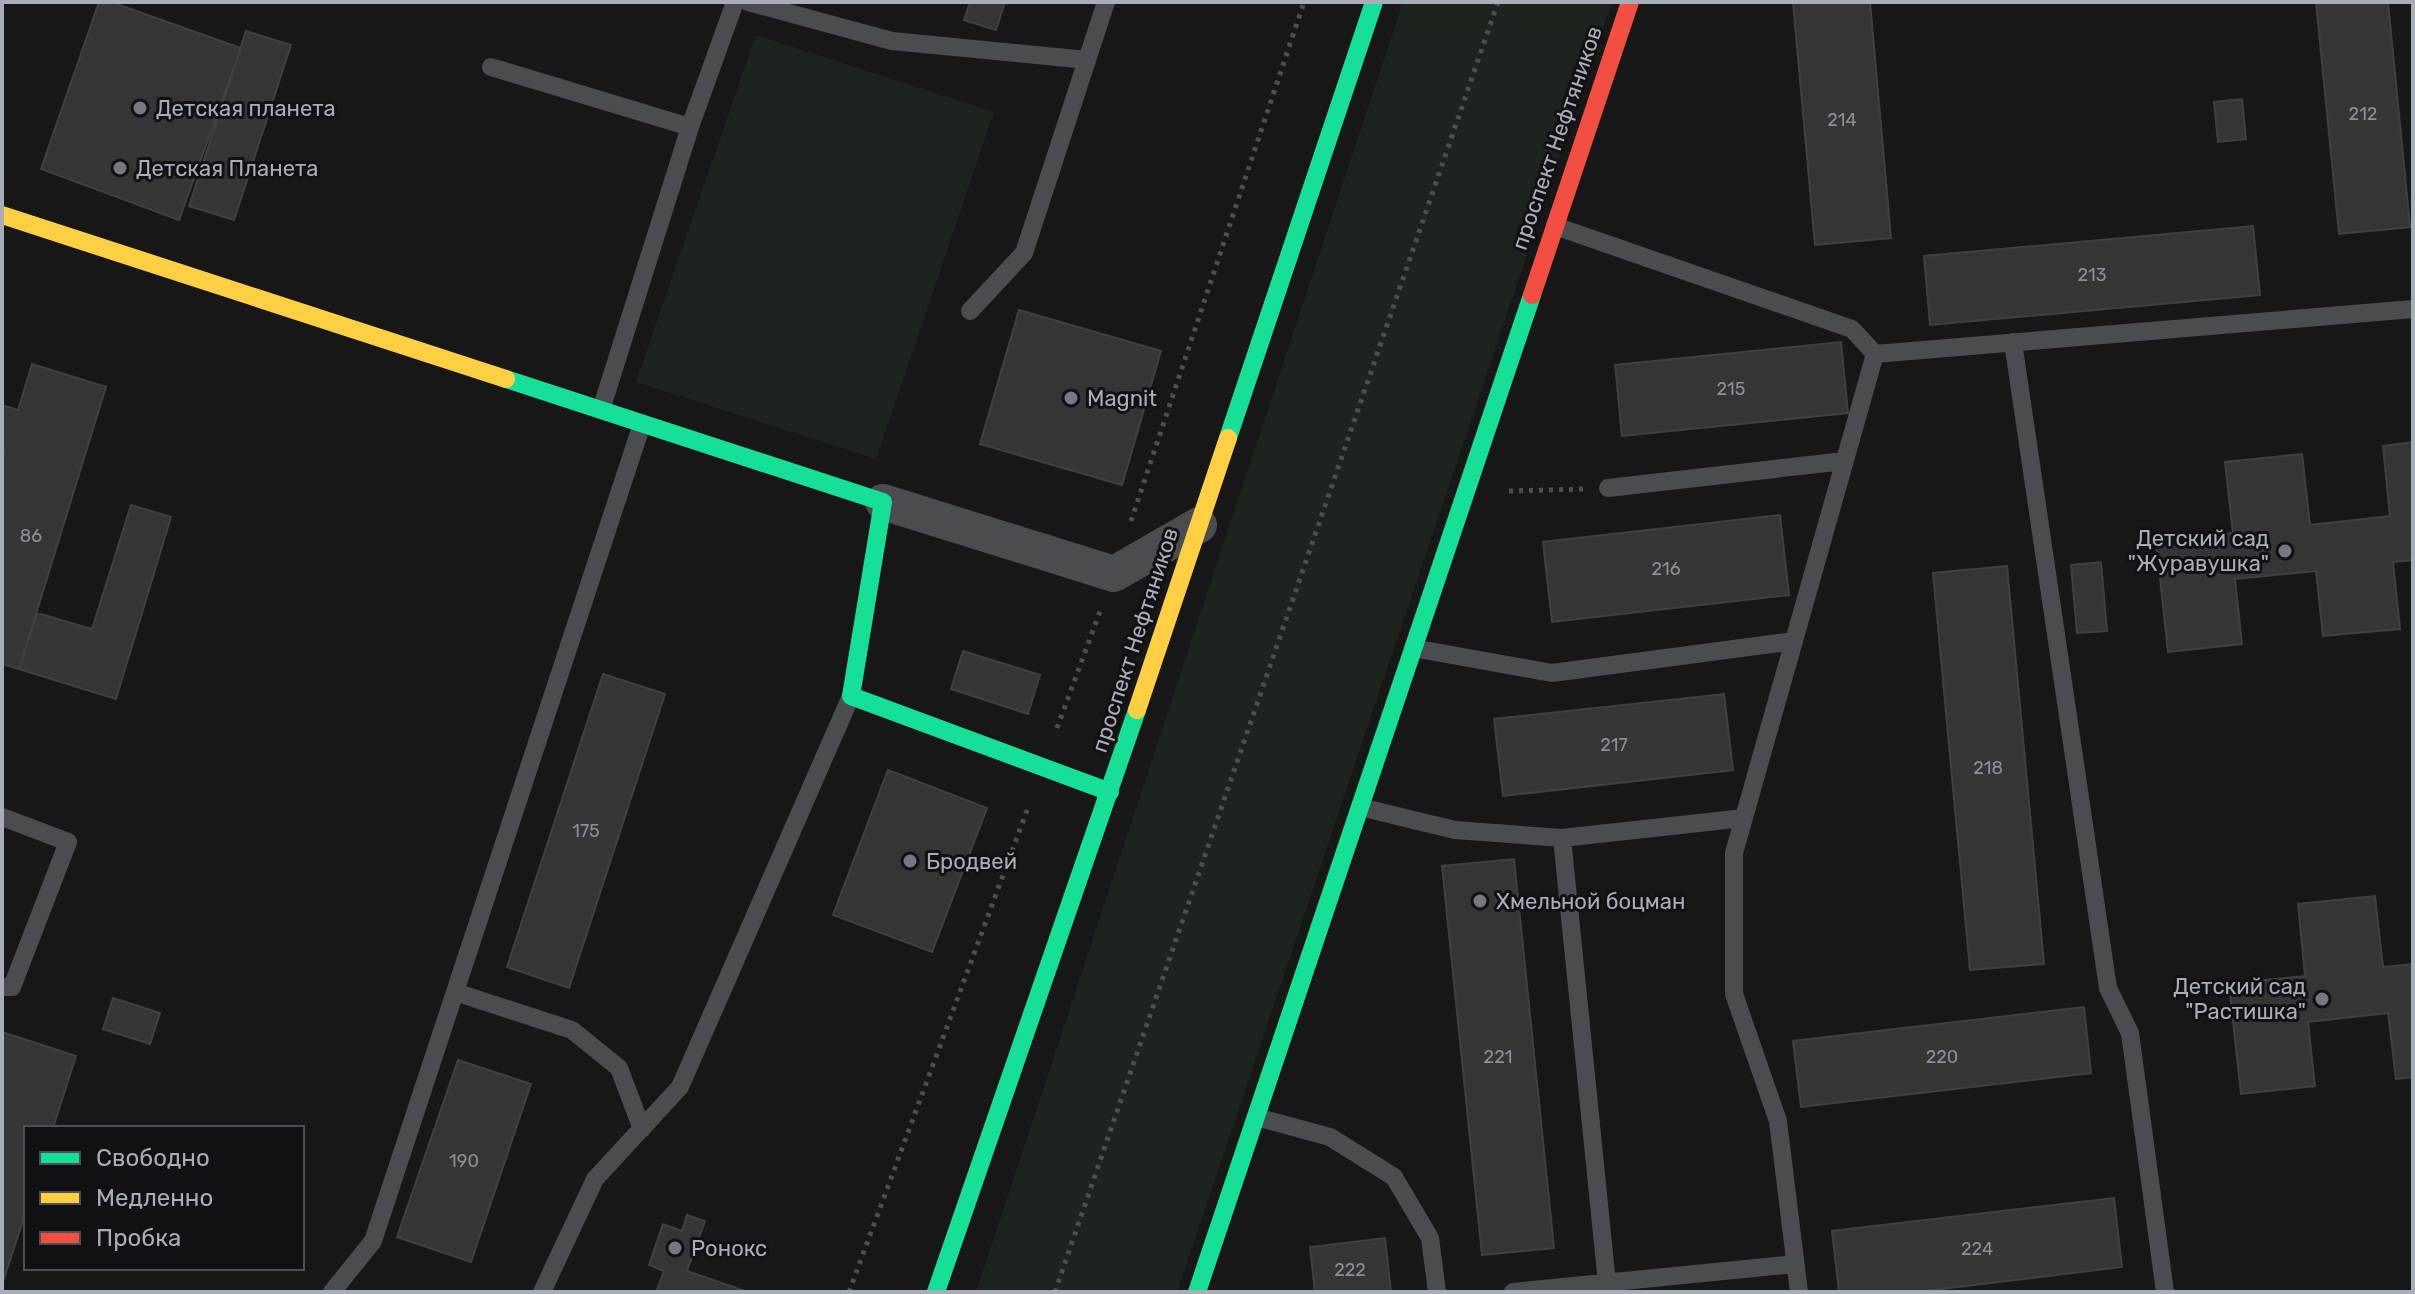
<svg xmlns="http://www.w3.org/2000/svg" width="2415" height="1294" viewBox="0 0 2415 1294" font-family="Rubik,sans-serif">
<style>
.green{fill:#1d241e}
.building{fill:#353536;stroke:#3f4043;stroke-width:2}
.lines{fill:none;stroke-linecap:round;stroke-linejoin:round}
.path{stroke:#4d4e52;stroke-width:5;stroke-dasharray:4 6;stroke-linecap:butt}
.lane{stroke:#4b4c50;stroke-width:18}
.street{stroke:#4b4c50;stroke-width:36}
.fast{stroke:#16e098;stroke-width:18}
.slow{stroke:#ffcf43;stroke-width:18}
.jam{stroke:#f24e42;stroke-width:18}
.poi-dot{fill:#757880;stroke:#111113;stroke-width:3}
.labels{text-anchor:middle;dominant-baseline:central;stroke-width:6;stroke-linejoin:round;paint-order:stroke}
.number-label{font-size:18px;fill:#8b8f98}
.poi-label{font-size:22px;fill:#a8adb8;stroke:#111113;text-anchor:start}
.street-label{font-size:22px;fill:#a8adb8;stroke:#111113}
</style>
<rect width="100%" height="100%" fill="#171717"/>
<path class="green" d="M1403,2H1612L1177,1292H976Z
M756,35L994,112L876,459L636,382Z"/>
<path class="building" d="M99,2H111L241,48L179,220L41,169Z
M970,2H1005L996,30L964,20Z
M1793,2H1870L1891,238L1815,245Z
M2316,2H2388L2410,227L2339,234Z
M246,31L291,45L234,220L189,206Z
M2242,99L2246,139L2218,142L2214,102Z
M2253,226L2260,295L1930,325L1924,256Z
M1019,310L1161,351L1122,485L980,444Z
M1841,342L1848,413L1622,436L1615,365Z
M32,364L106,387L19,669L2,664V460L5,450L2,449V405L18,410Z
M2413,442V560L2393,562L2400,629L2323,636L2316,571L2235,579L2242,644L2168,652L2156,541L2233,533L2225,462L2302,454L2310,525L2390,516L2383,446Z
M131,505L171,517L116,699L19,669L37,613L92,629Z
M1780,515L1789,595L1552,622L1543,542Z
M2101,562L2107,631L2077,633L2071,565Z
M2007,566L2044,964L1970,970L1933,573Z
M963,651L1040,675L1028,714L951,689Z
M603,674L665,694L569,988L507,967Z
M1724,694L1733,770L1503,796L1494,719Z
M888,770L987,808L932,952L833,915Z
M1514,859L1554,1248L1482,1255L1442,866Z
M2375,896L2383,967L2413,964V1077L2396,1079L2388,1013L2308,1022L2315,1086L2241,1094L2229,984L2305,976L2298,904Z
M113,998L160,1013L150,1044L103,1029Z
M2084,1007L2091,1073L1801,1107L1793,1041Z
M2,1032L76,1056L53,1128H26V1211L2,1285Z
M458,1060L531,1084L471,1262L397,1237Z
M2114,1198L2122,1267L1917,1292H1839L1832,1231Z
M687,1215L705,1221L687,1271L748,1292H656L664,1271L649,1265L663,1224L682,1231Z
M1385,1238L1391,1292H1315L1310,1247Z"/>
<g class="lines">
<path class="path" d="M1509,491L1583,489
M1131,521L1304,2
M1057,728L1102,606
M849,1292L1029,805
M1055,1292L1498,2"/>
<path class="lane" d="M748,2L892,41L1087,60
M491,67L690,127
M1555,226L1852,329L1875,354L1734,853V994L1778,1121L1799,1292
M970,311L1024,253L1106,2
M2013,342L2108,988L2130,1033L2165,1292
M1875,354L2413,309
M601,410L690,127L735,2
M1608,488L1844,461
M1413,648L1552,673L1794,641
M1360,807L1455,830L1562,838
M2,817L68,842L12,987H2
M455,992L572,1030L619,1068L642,1129
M1256,1117L1330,1137L1394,1177L1430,1238L1437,1292
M1607,1283L1562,838L1744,818
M332,1292L373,1241L642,424
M542,1292L595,1179L680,1087L851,696
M1513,1292L1795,1264"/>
<path class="street" d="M883,502L1114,574L1199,525"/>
<path class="fast" d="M506,379L883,502L851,696L1110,792
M1228,438L1374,2
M936,1292L1137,710
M1197,1292L1532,295"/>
<path class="slow" d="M2,215L506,379
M1137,710L1228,438"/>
<path class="jam" d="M1532,295L1630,2"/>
</g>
<g class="poi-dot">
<circle cx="140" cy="108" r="8"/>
<circle cx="120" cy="168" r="8"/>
<circle cx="1071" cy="398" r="8"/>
<circle cx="2285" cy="551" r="8"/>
<circle cx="910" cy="861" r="8"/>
<circle cx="1480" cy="901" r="8"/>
<circle cx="2322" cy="999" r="8"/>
<circle cx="675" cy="1248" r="8"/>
</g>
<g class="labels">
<g class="number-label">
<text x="2363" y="114">212</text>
<text x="1842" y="120">214</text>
<text x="2092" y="275">213</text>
<text x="1731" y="389">215</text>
<text x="31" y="536">86</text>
<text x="1666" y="569">216</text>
<text x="1614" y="745">217</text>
<text x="1988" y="768">218</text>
<text x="586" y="831">175</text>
<text x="1498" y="1057">221</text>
<text x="1942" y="1057">220</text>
<text x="464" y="1161">190</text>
<text x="1977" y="1249">224</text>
<text x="1350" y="1270">222</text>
</g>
<g class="poi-label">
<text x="156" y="108">Детская планета</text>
<text x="136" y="168">Детская Планета</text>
<text x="1087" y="398">Magnit</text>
<text x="2269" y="538" text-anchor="end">Детский сад<tspan x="2269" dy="25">"Журавушка"</tspan></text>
<text x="926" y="861">Бродвей</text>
<text x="1496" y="901">Хмельной боцман</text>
<text x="2306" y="986" text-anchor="end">Детский сад<tspan x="2306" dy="25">"Растишка"</tspan></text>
<text x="691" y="1248">Ронокс</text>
</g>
<g class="street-label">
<text transform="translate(1557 138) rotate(-71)">проспект Нефтяников</text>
<text transform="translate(1135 640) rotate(-72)">проспект Нефтяников</text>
</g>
</g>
<rect width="2415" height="1294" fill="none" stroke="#a8adb8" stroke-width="8"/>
<rect x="24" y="1126" width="280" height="144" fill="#111113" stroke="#4d4f55" stroke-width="2"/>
<rect x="40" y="1152" width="40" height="12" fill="#16e098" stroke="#4d4f55" stroke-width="2"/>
<text x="96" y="1166" font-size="24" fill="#a8adb8">Свободно</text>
<rect x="40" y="1192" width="40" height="12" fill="#ffcf43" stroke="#4d4f55" stroke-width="2"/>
<text x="96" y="1206" font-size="24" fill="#a8adb8">Медленно</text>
<rect x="40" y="1232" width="40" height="12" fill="#f24e42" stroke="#4d4f55" stroke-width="2"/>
<text x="96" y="1246" font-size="24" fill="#a8adb8">Пробка</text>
</svg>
